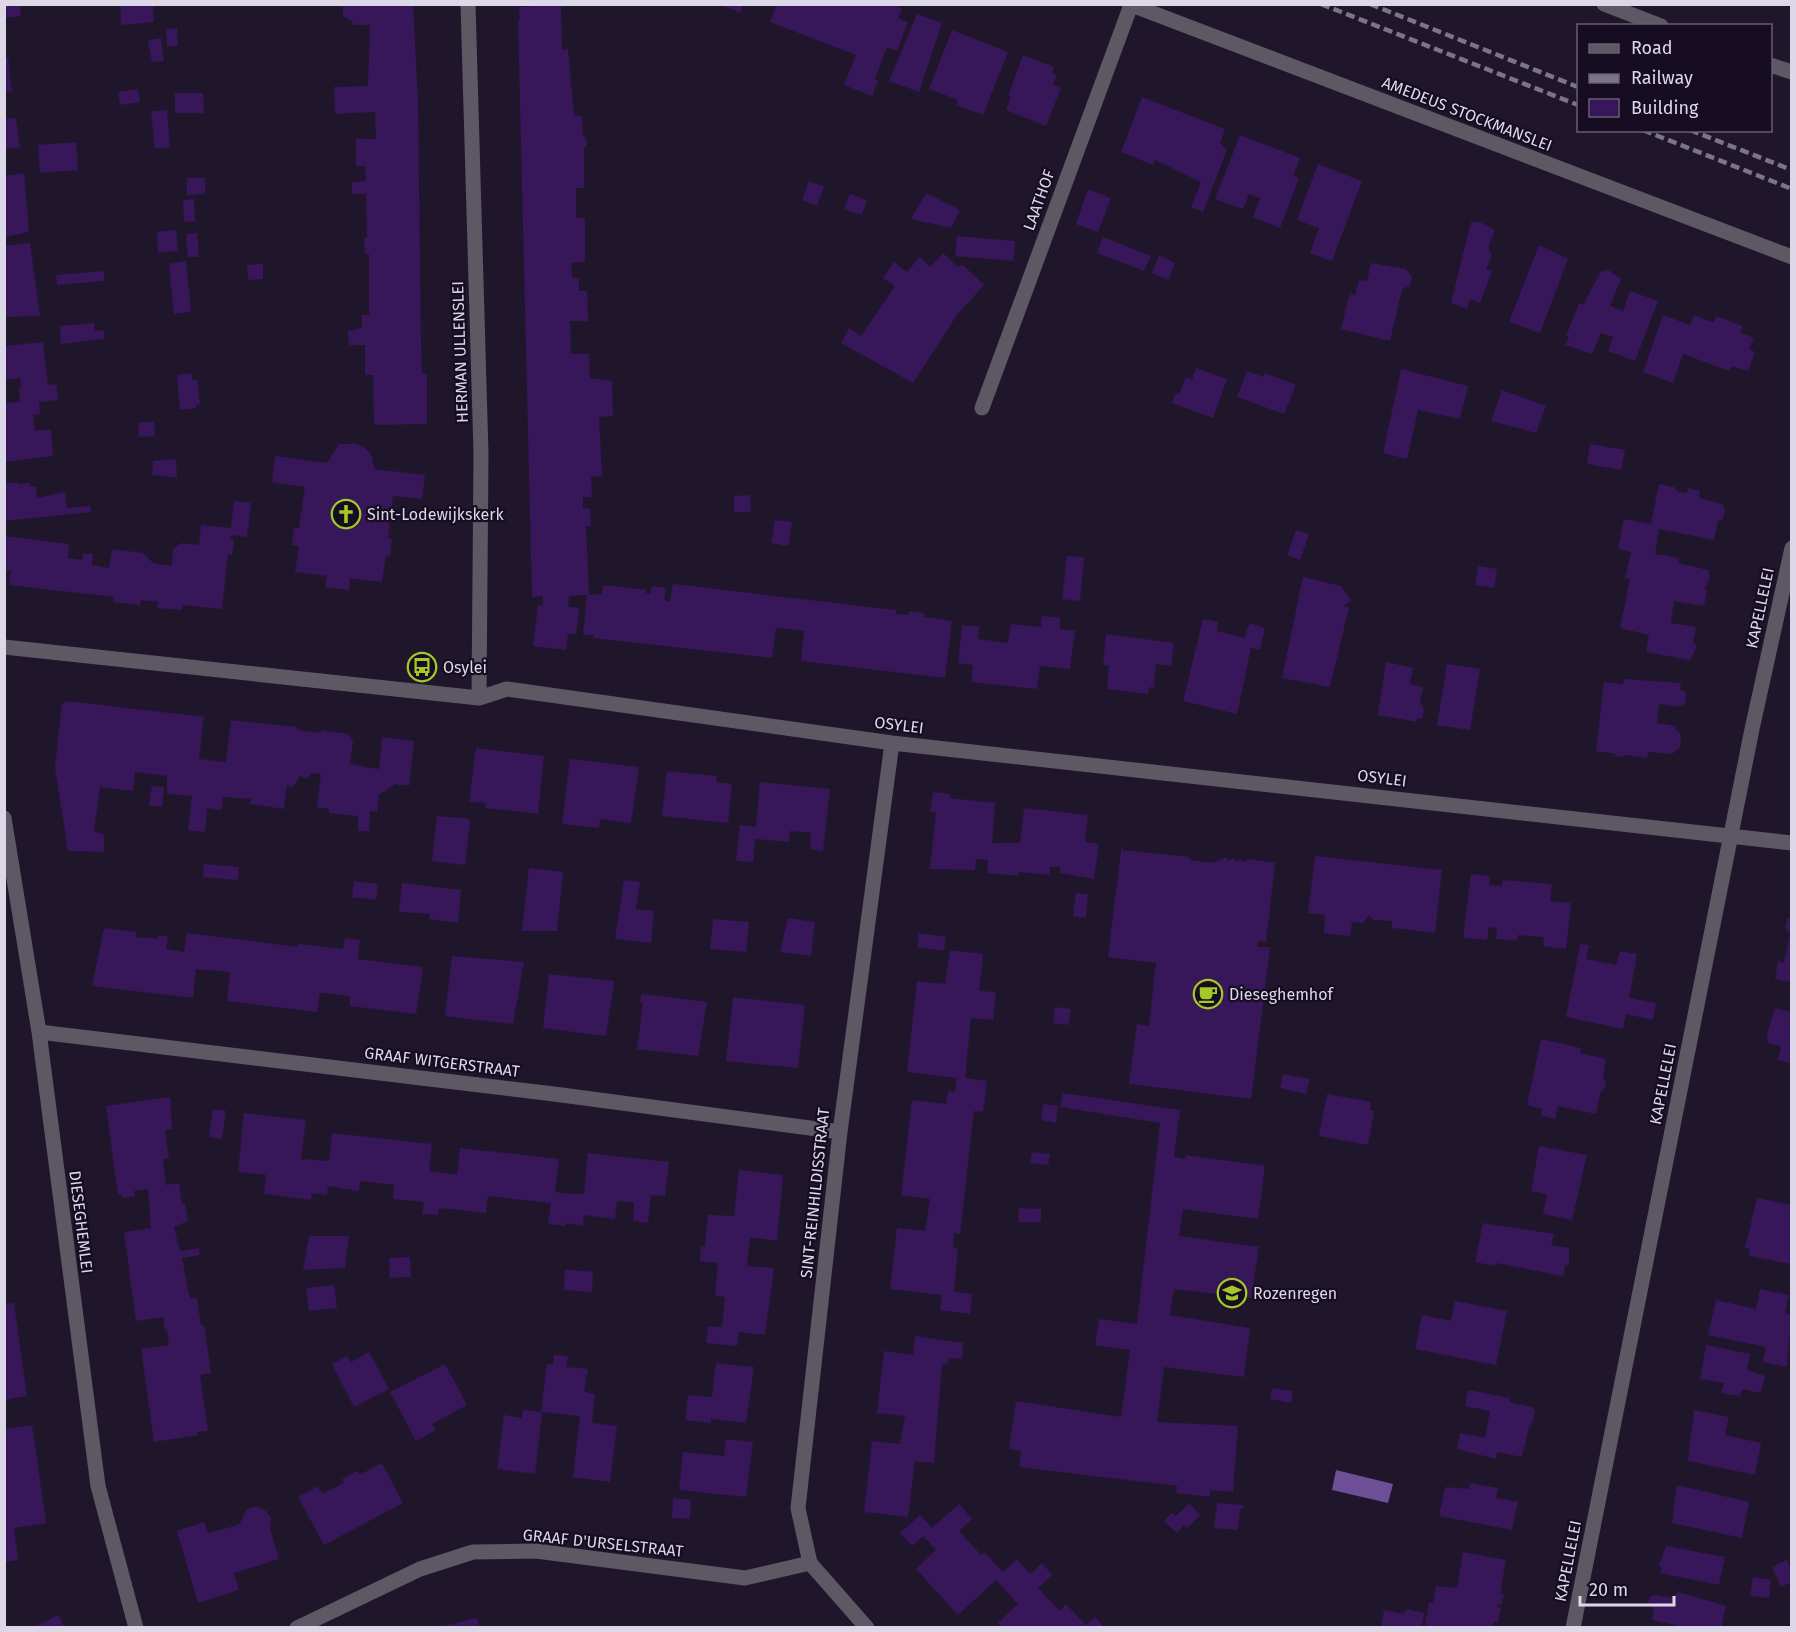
<svg xmlns="http://www.w3.org/2000/svg" width="1796" height="1632" viewBox="0 0 1796 1632" font-family="'Fira Sans',sans-serif">
<style>
.water{fill:#6e4f97}
.building{fill:#37165a}
.lines{fill:none;stroke-linecap:round;stroke-linejoin:round}
.street{stroke:#5c5864;stroke-width:15}
.rail{stroke:#7c7487;stroke-width:4.5;stroke-dasharray:9 4.5;stroke-linecap:butt}
.labels{text-anchor:middle;dominant-baseline:central;stroke-width:4.5;stroke-linejoin:round;paint-order:stroke}
.street-label{font-size:16px;fill:#ddd8e7;stroke:#160d22}
.poi-label{font-size:16px;fill:#ddd8e7;stroke:#160d22;text-anchor:start}
</style>
<rect width="100%" height="100%" fill="#20162c"/>
<path class="water" d="M1336,1470L1393,1484L1388,1503L1332,1490Z"/>
<path class="building" d="M4,4H20L21,16L4,18Z
M120,4H153L154,22L121,25Z
M413,4L418,100L421,344L422,373L427,374V424L374,425L373,375H365V345H349L348,331L362,328V315H369V254H365L364,238H367L366,194H352V182L366,181L365,166H356V139H376L375,112L335,114L334,87L368,86L370,25H353L352,21L343,16V5Z
M720,4H743L740,13Z
M777,4H892L902,9L898,18L908,22L897,51L887,47L875,79L878,81L872,96L844,85L856,55L770,22Z
M561,5L562,50L568,49L574,116H582L583,137H586L587,147H584V188H576V218H585V262L571,263L572,278H579V291H587L588,321H570L571,354H589L590,378L612,381L613,416L599,417L602,476L591,477L592,497H583V508L590,509L591,526H586L589,595L602,594L603,586H615L646,590V593L650,594L652,586L666,588L664,600L670,602L673,584L896,610V614L909,615V611L924,613V617L952,621L945,678L801,661L804,631L791,629L776,628L772,658L593,638L594,635H583L587,595L569,596L568,607L579,608L576,634H568L566,650L533,646L538,605L543,606V596L532,597L518,20H520L519,7Z
M917,14L942,23L919,92L889,81Z
M177,28L178,46H167L166,29Z
M952,30L1008,52L983,115L956,105L958,100L929,89Z
M161,38L164,61L152,62L148,40Z
M1023,55L1054,67L1052,73L1057,75L1053,85L1061,88L1046,126L1006,110L1011,97L1008,96Z
M8,57L12,91L4,92V58Z
M138,89L140,102L120,105L118,92Z
M175,93H203L204,113H175Z
M1142,97L1225,129L1220,143L1227,150L1203,212L1191,207L1201,182L1155,160L1153,165L1121,152Z
M167,110L170,147L155,149L151,111Z
M16,118L20,147L4,149V119Z
M1240,135L1300,158L1293,176L1299,178L1280,228L1253,217L1260,198L1249,194L1243,209L1215,199Z
M76,142L78,170L40,173L38,145Z
M1318,164L1362,181L1332,261L1310,253L1319,228L1297,220Z
M24,173L29,232L4,237V176Z
M187,178H205V194L187,195Z
M809,181L824,187L817,206L802,200Z
M1088,189L1111,198L1098,232L1076,224Z
M926,193L960,210L951,228L911,219Z
M850,194L867,200L862,215L844,209Z
M194,199L195,221L184,222L183,200Z
M1471,222H1480L1495,230L1488,248L1492,255L1486,269L1492,271L1480,303L1470,299L1467,309L1451,303Z
M176,230L178,251L158,253L157,232Z
M197,233L199,257H188L186,234Z
M957,236L1015,241L1013,261L955,256Z
M1103,237L1151,256L1144,271L1097,253Z
M30,243L40,316L4,317V246Z
M1539,245L1568,259L1540,333L1509,322Z
M943,253L958,267L962,264L984,285L957,315L913,383L841,343L849,328L861,336L895,286L883,278L894,262L907,272L920,257L930,267Z
M1159,255L1175,263L1168,280L1152,273Z
M186,261L191,312L174,314L169,264Z
M1371,263L1406,269L1412,277L1410,285L1402,290L1390,341L1341,329L1348,300L1351,294L1355,295L1359,280L1367,281Z
M263,264V279L248,280L247,265Z
M1608,270L1621,279L1610,306L1623,311L1630,291L1658,301L1635,361L1608,351L1613,337L1601,333L1592,354L1565,345L1569,337L1566,336L1579,303L1583,305L1601,271Z
M104,271V281L57,285L56,275Z
M1663,315L1690,325L1694,315L1714,323L1716,316L1743,326L1740,332L1754,338L1749,349L1755,352L1748,371L1732,366L1729,371L1683,354L1673,383L1643,372Z
M94,323L95,331L104,330V339L61,344L60,326Z
M43,342L48,385L56,384L58,400L39,402L40,414L33,415L35,431L51,429L53,456L4,462V403L20,402L19,388H22L20,378L4,380V346Z
M1196,368L1227,379L1213,418L1172,403L1175,394H1179L1186,377L1192,380Z
M1401,369L1468,386L1460,419L1418,410L1407,459L1383,453Z
M1247,371L1263,377L1265,373L1296,385L1284,414L1237,397Z
M192,373V380H197L200,404L196,405V408L180,410L177,375Z
M1502,390L1546,406L1536,433L1491,421Z
M154,421L155,436L139,437L138,423Z
M339,444H357L366,449L372,456L374,469L425,475L422,499L393,496L388,538L392,539L390,557L386,556L382,582L350,578L349,590L325,587L327,576L295,572L299,546L292,545L294,528H299L305,487L272,482L275,456L327,463Z
M1590,444L1625,450L1621,470L1587,464Z
M176,459L177,478L152,475L153,461Z
M18,482V484L30,483L31,487H36L37,498L65,492L67,508L90,506L91,512L4,521V484Z
M1659,484L1674,487L1678,492L1687,493L1688,488L1700,491L1699,498L1722,504L1725,510L1723,519L1718,521L1714,540L1659,529L1655,554L1679,558L1678,563L1708,570L1710,577L1705,589L1707,590L1704,606L1674,601L1671,623L1696,627L1693,642L1697,647L1690,660L1646,652L1649,635L1620,628L1630,579L1625,578L1631,552L1618,549L1624,519L1651,524Z
M750,495L751,512H734V496Z
M234,501L251,503L247,537L231,535V539L234,540L232,555L228,554L222,609L183,605L182,610L157,608L158,602L141,600L140,605L113,602L114,597L9,585L11,571H4V536L69,544L68,558L82,560L83,553L93,554L92,565L109,568L112,549L143,553L153,563L172,566L173,549L182,543L199,545L201,525L231,528Z
M775,520L792,522L788,546L771,543Z
M1296,530L1309,534L1300,560L1287,555Z
M1067,556L1084,557L1080,601L1062,599Z
M1478,566L1497,569L1494,588L1475,585Z
M1303,577L1341,586L1351,601L1343,606L1349,607L1330,687L1282,678Z
M1042,616L1060,618V629L1075,631L1070,669L1040,666L1037,689L971,682L973,665L958,663L962,625L979,627L978,639L1008,643L1011,624L1041,627Z
M1203,619L1218,622L1217,631L1245,638L1249,623L1265,628L1260,650L1251,648L1237,714L1183,701Z
M1106,634L1174,643L1171,666L1156,664L1154,688L1149,687L1148,694L1107,689L1109,666L1103,665Z
M1386,662L1413,668L1410,684L1423,687L1420,702L1424,709L1422,719L1417,718V722L1378,715Z
M1447,664L1480,669L1470,730L1437,725Z
M1624,679L1681,683L1680,689L1686,693L1685,704L1678,707L1659,704L1657,723L1676,726L1675,729L1681,734L1680,747L1672,754L1648,752L1647,758L1625,755L1621,757L1615,756L1616,754L1596,751L1604,682L1623,684Z
M67,701L204,717L199,759L226,762L231,720L297,727V730L321,733V730L348,734L353,741L350,764L365,767L379,769L382,737L414,741L409,786L395,784L379,795L377,812L370,811L369,831H358V816L329,813V809L317,807L321,774L311,773L307,779L300,776L293,787L287,785L284,809L250,804L251,799L223,797L221,810L207,808L205,832L188,830L192,796L167,794V776L135,772L133,791L100,787L94,832L104,834V852L68,851L55,768L62,704Z
M476,748L544,756L538,814L485,808L486,803L469,802Z
M570,759L639,767L631,823L600,819L599,828L562,824Z
M667,771L717,776L716,782L732,784L728,823L662,816Z
M760,782L830,789L823,851L810,849L811,833L790,831L789,842L755,839L753,862L736,861L740,825L756,827Z
M152,786L164,787L162,807L149,805Z
M933,792L950,794L949,798L995,803L992,843H1020L1024,808L1088,815L1085,842L1099,844L1094,879L1060,873V867H1050V875L1019,872L1018,876L987,873L988,860L976,859L975,870L930,869L936,813L930,812Z
M437,816L470,819L465,865L432,861Z
M1122,843L1123,850L1190,857V860L1212,863L1226,857L1228,861L1234,858L1236,862L1241,859L1243,862L1249,859L1275,863L1266,942L1258,941L1257,947H1270L1251,1099L1129,1084L1137,1024L1149,1026L1156,963L1108,957Z
M1315,856L1442,870L1435,933L1392,928V921L1374,920L1369,915L1363,923L1352,922L1350,936L1324,933L1325,915L1308,913Z
M204,864L239,867L238,880L203,877Z
M529,868L563,872L557,931H522Z
M1471,874L1490,876L1489,885L1502,886L1503,880L1552,884L1550,901L1571,903L1566,949L1543,946L1544,937L1518,935L1517,941L1496,939L1497,928L1489,927L1487,940L1463,938Z
M624,880L640,882L636,909L654,911L651,943L615,939Z
M354,881L378,884L376,900L352,897Z
M402,883L461,890L458,923L429,919L430,914L399,912Z
M1076,893L1088,894L1086,918L1073,916Z
M1791,916V982L1775,979L1778,961L1784,963L1790,934L1785,928L1787,919Z
M788,918L815,922L811,956L780,952Z
M713,919L749,922L746,952L710,949Z
M104,928L136,932V937L157,939L158,935L168,937L166,949L184,952L187,933L298,947V944L343,949L345,938L360,940L358,959L423,967L416,1014L350,1006V996L320,993L317,1012L227,1001L230,972L196,969L193,998L92,986Z
M919,933L946,937L944,951L917,947Z
M1580,944L1589,945L1586,959L1616,965L1620,951L1637,954L1629,998L1656,1003L1653,1020L1626,1014L1623,1029L1566,1017Z
M950,950L983,954L979,991L996,992L993,1020L971,1018L965,1078L987,1081L983,1112L974,1111L960,1234L954,1233L953,1247L958,1248L954,1292L972,1294L970,1314L940,1310L942,1295L890,1289L897,1228L925,1231L930,1199L901,1195L912,1100L946,1104L948,1091L955,1092L957,1078L907,1072L917,981L945,984Z
M452,956L524,962L513,1024L445,1016Z
M549,974L614,981L606,1036L543,1028Z
M641,994L707,1002L698,1056L637,1049L643,1003H640Z
M733,997L805,1005L798,1068L726,1061Z
M1055,1007L1071,1009L1068,1025L1053,1023Z
M1775,1008L1791,1012V1063L1778,1060L1781,1046L1768,1043L1767,1034Z
M1541,1039L1581,1048L1580,1053L1606,1059L1603,1077L1606,1086L1600,1093L1596,1114L1558,1106L1555,1119L1541,1116L1542,1109L1527,1105Z
M1283,1074L1310,1079L1306,1094L1280,1088Z
M1063,1093L1180,1110L1174,1157L1185,1159L1186,1155L1265,1166L1258,1219L1183,1209L1179,1236L1259,1247L1251,1298L1174,1289L1170,1315L1250,1328L1244,1377L1164,1367L1157,1422L1238,1426L1233,1492L1210,1490V1497L1176,1493L1177,1486L1019,1467L1021,1451L1009,1449L1016,1401L1121,1417L1130,1350L1095,1345L1099,1319L1137,1324L1160,1123L1060,1107Z
M1327,1094L1371,1102L1370,1110L1374,1111L1368,1145L1319,1136Z
M170,1097L172,1129L165,1130L169,1158L163,1159L166,1185L179,1183L182,1204H185L188,1221L174,1227L180,1251L199,1248L200,1255L182,1258L190,1299L197,1298L201,1325H204L211,1373L200,1375L208,1431L197,1432L198,1435L154,1442L141,1349L169,1345L167,1330L165,1331L163,1317L136,1321L124,1232L151,1228L148,1189L134,1191L135,1196L122,1198V1194L118,1195L106,1106Z
M1043,1104L1058,1106L1056,1123L1041,1120Z
M213,1109L226,1111L222,1139L209,1137Z
M244,1113L306,1120L301,1159L329,1161L332,1133L432,1144L429,1171L457,1175L460,1148L559,1159L555,1192L570,1194H584L588,1153L669,1162L665,1196L651,1195L648,1223L633,1221L634,1203L617,1201L615,1219L584,1215L583,1226L566,1223V1226L548,1224L551,1203L488,1196L486,1213L439,1208L438,1215L422,1214L424,1202L393,1199L394,1185L360,1181L359,1191L328,1186L327,1195L312,1193L311,1200L264,1194L266,1175L238,1172Z
M1539,1146L1587,1155L1572,1220L1543,1214L1547,1194L1531,1191Z
M1032,1152L1050,1154L1048,1165L1030,1163Z
M739,1170L783,1175L777,1241L750,1237L747,1266L774,1268L765,1335L739,1332L737,1346L706,1343L708,1326L722,1327L725,1297L715,1296L718,1263L700,1261L701,1246L705,1247L708,1215L734,1216Z
M1757,1198L1791,1205V1264L1749,1256L1750,1249L1745,1248Z
M1019,1208L1041,1209V1222H1018Z
M1483,1223L1554,1234L1551,1245L1569,1248V1264L1565,1266L1563,1276L1496,1263L1495,1266L1475,1262Z
M309,1236H349L345,1268L303,1270Z
M410,1257L411,1277L390,1278L389,1258Z
M565,1269L593,1272L592,1292L564,1290Z
M334,1285L337,1308L309,1311L306,1288Z
M1760,1289L1789,1295L1785,1313L1791,1315L1787,1367L1763,1362L1766,1347L1708,1335L1716,1300L1756,1309Z
M1455,1301L1507,1311L1496,1365L1415,1349L1422,1315L1451,1321Z
M14,1303L27,1396L4,1400V1304Z
M915,1336L963,1343L962,1359L949,1358L948,1363L942,1365L934,1463L915,1461L908,1517L864,1512L872,1441L900,1444L905,1416L877,1413L884,1351L913,1355Z
M1706,1345L1750,1354L1747,1370L1765,1376L1761,1393L1742,1389L1740,1396L1721,1393L1724,1383L1700,1379Z
M369,1352L389,1389L354,1407L332,1364L347,1356L351,1362Z
M554,1355L568,1356L566,1367L588,1369L584,1392L595,1394L592,1423L617,1426L610,1482L573,1477L580,1416L542,1412L535,1474L497,1469L504,1415L522,1418L523,1410L541,1412L547,1364L553,1365Z
M716,1363L754,1367L746,1423L711,1419V1423L685,1420L688,1395L712,1397Z
M445,1364L467,1405L432,1424L436,1430L416,1441L390,1392Z
M1272,1388L1293,1391L1291,1403L1270,1399Z
M1468,1390L1510,1398L1509,1402L1532,1407L1535,1411L1532,1424L1529,1427L1522,1457L1497,1452L1496,1459L1457,1449L1460,1433L1485,1438L1490,1411L1465,1406Z
M1694,1410L1729,1417L1725,1435L1761,1443L1755,1475L1688,1461Z
M32,1425L46,1523L14,1528L18,1560L4,1562V1429Z
M726,1439L753,1442L746,1497L679,1490L683,1452L724,1456Z
M382,1463L403,1503L324,1545L298,1497L318,1486L322,1494L344,1483L342,1479L357,1471L359,1475Z
M1470,1483L1498,1488L1496,1498L1518,1502L1512,1530L1439,1516L1445,1487L1469,1489Z
M1677,1485L1749,1502L1742,1538L1672,1523Z
M673,1498L691,1500L690,1519L672,1518Z
M1189,1503L1200,1515L1187,1528L1184,1525L1177,1533L1164,1521L1172,1513L1176,1516Z
M1217,1503L1243,1505V1509H1240L1238,1530L1214,1528Z
M959,1504L972,1519L959,1531L981,1555L984,1552L1003,1572L1017,1559L1030,1574L1042,1563L1052,1575L1038,1588L1060,1611L1066,1604L1086,1625L1095,1617L1105,1628H1003L998,1623L1018,1604L996,1580L958,1615L916,1569L936,1550L923,1536L912,1546L900,1533L920,1515L932,1528Z
M256,1506L266,1511L271,1518L270,1529L279,1559L234,1573L239,1590L198,1603L177,1531L204,1522L208,1533L235,1526L240,1523L247,1509Z
M1666,1546L1725,1557L1719,1585L1660,1573L1662,1568L1659,1566Z
M1463,1552L1506,1560L1500,1593L1504,1594L1501,1605L1498,1604L1497,1607L1501,1608L1498,1622L1494,1621L1492,1628H1381L1384,1610L1404,1614L1406,1609L1424,1613L1422,1625L1425,1626L1429,1602L1433,1603L1436,1586L1457,1588Z
M1787,1560L1791,1571V1582L1781,1587L1772,1567Z
M1753,1577L1771,1580L1769,1598L1750,1596Z
M1678,1592L1726,1606L1721,1628H1688L1652,1620L1654,1610L1648,1602L1650,1597L1656,1595L1672,1598Z
M58,1615L65,1628H33Z
M477,1618L480,1628H439V1627Z"/>
<g class="lines">
<path class="street" d="M468,4L481,454L479,698
M1129,4L1792,257
M1604,4L1661,26
M1770,65L1792,72
M982,408L1131,5
M4,647L479,698L507,689L892,743L1792,843
M4,818L39,1032L98,1486L136,1628
M39,1032L554,1094L840,1132
M297,1628L420,1569L473,1552L536,1551L745,1578L810,1563
M867,1628L810,1563L798,1508L840,1132L892,743
M1573,1628L1752,729L1792,548"/>
<path class="rail" d="M1321,4L1578,105
M1370,4L1578,87
M1643,130L1792,189
M1690,130L1792,170"/>
</g>
<defs>
<g id="church-ring" transform="scale(1.5)"><circle r="9.5" fill="#160d22" stroke="#a4c825" stroke-width="1.5"/><path d="M-1.2-6h2.4v3.5h3.3v2.4h-3.3V6h-2.4V-.1h-3.3v-2.4h3.3Z" fill="#a4c825"/></g>
<g id="bus-ring" transform="scale(1.5)"><circle r="9.5" fill="#160d22" stroke="#a4c825" stroke-width="1.5"/><path d="M-5-6H5V4H4V6H2V4H-2V6H-4V4H-5ZM-3.5-4V0h7V-4ZM-3.5 1.2v1.5H-2V1.2ZM2 1.2v1.5H3.5V1.2Z" fill="#a4c825"/></g>
<g id="cafe-ring" transform="scale(1.5)"><circle r="9.5" fill="#160d22" stroke="#a4c825" stroke-width="1.5"/><path d="M-5.5-4.5H6V0H3Q3 3.5 0 3.5H-2.5Q-5.5 3.5-5.5 0ZM3-3.2v2h1.7v-2ZM-6 4.5H4V6H-6Z" fill="#a4c825"/></g>
<g id="school-ring" transform="scale(1.5)"><circle r="9.5" fill="#160d22" stroke="#a4c825" stroke-width="1.5"/><path d="M0-5L7-2L0 1L-7-2ZM-4 1L0 2.5L4 1V4Q0 6-4 4Z" fill="#a4c825"/></g>
</defs>
<g fill-rule="evenodd">
<use href="#church-ring" x="346" y="514"/>
<use href="#bus-ring" x="422" y="667"/>
<use href="#cafe-ring" x="1208" y="994"/>
<use href="#school-ring" x="1232" y="1293"/>
</g>
<g class="labels">
<g class="street-label">
<text transform="translate(1467 114) rotate(21)">AMEDEUS STOCKMANSLEI</text>
<text transform="translate(1039 200) rotate(-70)">LAATHOF</text>
<text transform="translate(460 352) rotate(-92)">HERMAN ULLENSLEI</text>
<text transform="translate(1760 608) rotate(-78)">KAPELLELEI</text>
<text transform="translate(899 725) rotate(7)">OSYLEI</text>
<text transform="translate(1382 778) rotate(7)">OSYLEI</text>
<text transform="translate(442 1062) rotate(7)">GRAAF WITGERSTRAAT</text>
<text transform="translate(1663 1084) rotate(-79)">KAPELLELEI</text>
<text transform="translate(815 1193) rotate(-84)">SINT-REINHILDISSTRAAT</text>
<text transform="translate(81 1222) rotate(83)">DIESEGHEMLEI</text>
<text transform="translate(603 1543) rotate(6)">GRAAF D'URSELSTRAAT</text>
<text transform="translate(1568 1561) rotate(-79)">KAPELLELEI</text>
</g>
<g class="poi-label">
<text x="367" y="514">Sint-Lodewijkskerk</text>
<text x="443" y="667">Osylei</text>
<text x="1229" y="994">Dieseghemhof</text>
<text x="1253" y="1293">Rozenregen</text>
</g>
</g>
<rect width="1796" height="1632" fill="none" stroke="#ddd8e7" stroke-width="12"/>
<rect x="1577" y="24" width="195" height="108" fill="#160d22" stroke="#665e71" stroke-width="1.5"/>
<rect x="1589" y="44" width="30" height="9" fill="#5c5864" stroke="#665e71" stroke-width="1.5"/>
<text x="1631" y="54" font-size="18" fill="#ddd8e7">Road</text>
<rect x="1589" y="74" width="30" height="9" fill="#7c7487" stroke="#665e71" stroke-width="1.5"/>
<text x="1631" y="84" font-size="18" fill="#ddd8e7">Railway</text>
<rect x="1589" y="99" width="30" height="18" fill="#37165a" stroke="#665e71" stroke-width="1.5"/>
<text x="1631" y="114" font-size="18" fill="#ddd8e7">Building</text>
<path d="M1580 1596v9h94v-9" fill="none" stroke="#ddd8e7" stroke-width="3"/>
<text x="1589" y="1596" font-size="18" fill="#ddd8e7" stroke="#160d22" stroke-width="4.5" paint-order="stroke">20 m</text>
</svg>
